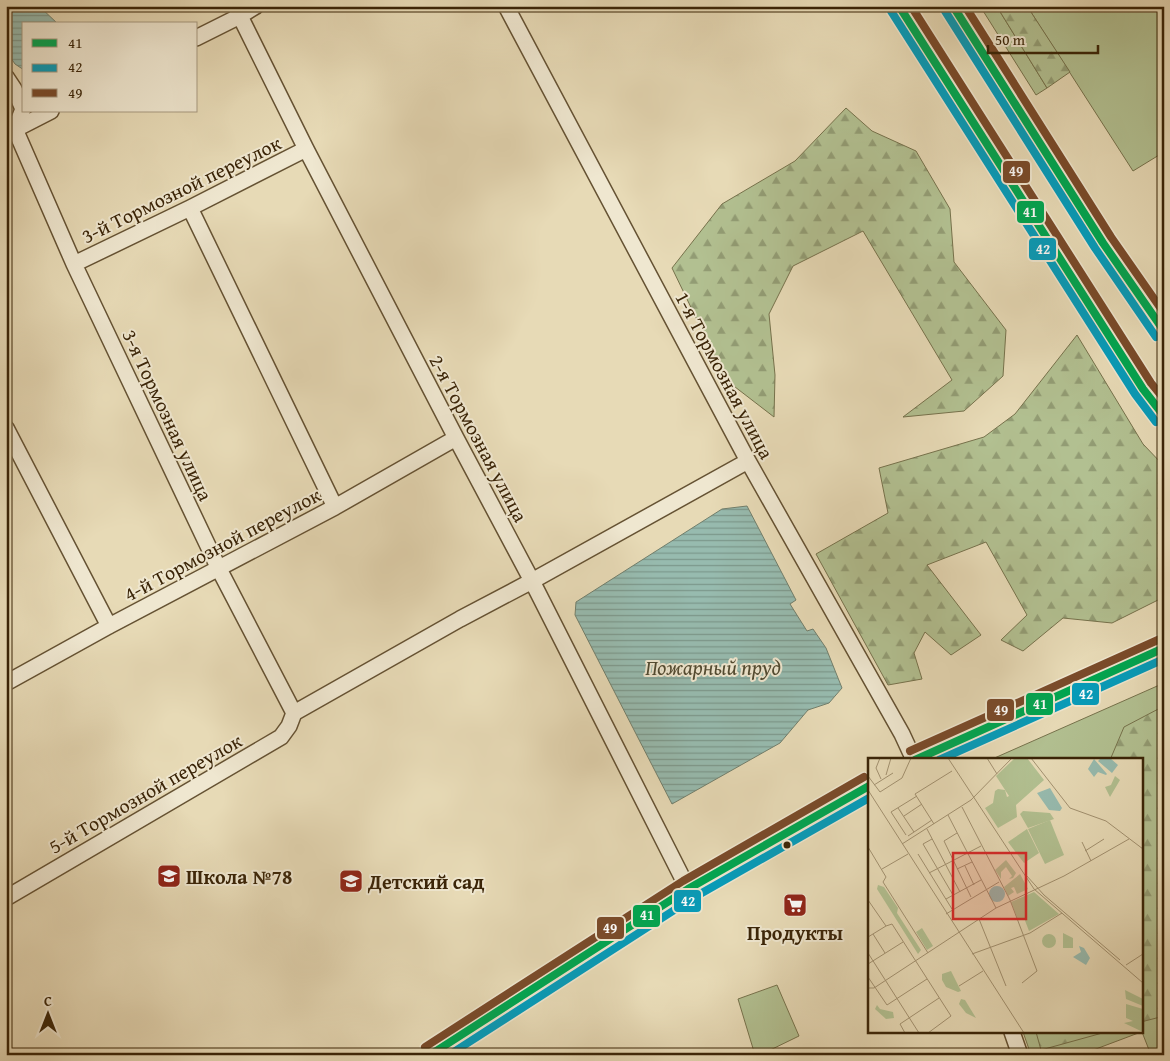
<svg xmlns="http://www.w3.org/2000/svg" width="1170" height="1061" viewBox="0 0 1170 1061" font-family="'Gentium Book Plus',serif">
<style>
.green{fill:#b2c091;stroke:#76724c}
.forest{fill:url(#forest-firs);stroke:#76724c}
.water{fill:url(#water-rules);stroke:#727f6c}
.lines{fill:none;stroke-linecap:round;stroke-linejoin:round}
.street-casing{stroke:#655233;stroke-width:18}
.secondary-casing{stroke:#3a2407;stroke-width:22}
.street{stroke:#efe7d0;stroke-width:15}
.secondary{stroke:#efe7d0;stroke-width:20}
.bus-1-casing{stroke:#efe7d0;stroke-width:11}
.bus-2-casing{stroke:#efe7d0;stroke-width:11}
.bus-3-casing{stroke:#efe7d0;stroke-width:11}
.bus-1{stroke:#00a651;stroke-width:8}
.bus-2{stroke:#069cba;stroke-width:8}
.bus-3{stroke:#7a4b2a;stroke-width:8}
.bus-dot{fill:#3a2407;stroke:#efe7d0;stroke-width:2}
.labels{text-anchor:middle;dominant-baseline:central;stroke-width:4;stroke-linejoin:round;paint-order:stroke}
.street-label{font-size:20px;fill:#3a2407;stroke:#efe7d0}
.poi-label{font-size:20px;font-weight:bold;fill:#3a2407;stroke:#efe7d0;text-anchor:start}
.water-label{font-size:21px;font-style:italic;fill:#514a31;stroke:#efe7d0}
.inset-road{fill:none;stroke:#a29170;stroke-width:1}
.view{fill:#d62828;fill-opacity:0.15;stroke:#d62828;stroke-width:2.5}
.inset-edge{fill:none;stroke:#3a2407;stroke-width:2.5}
.line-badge{stroke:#efe7d0;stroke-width:2}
.badge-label{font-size:14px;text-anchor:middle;font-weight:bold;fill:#fff}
</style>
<defs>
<pattern id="forest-firs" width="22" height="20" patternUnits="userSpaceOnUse" patternTransform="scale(1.25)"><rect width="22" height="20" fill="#b2c091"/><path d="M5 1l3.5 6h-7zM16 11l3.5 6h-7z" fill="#929c74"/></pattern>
<pattern id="water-rules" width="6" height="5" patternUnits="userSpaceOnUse" patternTransform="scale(1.25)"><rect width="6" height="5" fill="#97bbaf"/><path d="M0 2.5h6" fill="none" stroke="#7c988c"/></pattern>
</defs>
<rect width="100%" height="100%" fill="#e7dab6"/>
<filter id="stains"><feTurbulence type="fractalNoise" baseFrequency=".004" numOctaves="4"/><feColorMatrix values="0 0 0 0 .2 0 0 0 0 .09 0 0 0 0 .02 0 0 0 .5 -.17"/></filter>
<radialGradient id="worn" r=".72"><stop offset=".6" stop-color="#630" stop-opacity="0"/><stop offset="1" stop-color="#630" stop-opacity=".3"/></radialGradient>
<path class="green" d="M980,6H999V10L1047,88L1036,95Z
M1027,6H1164V152L1133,171Z
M1164,683V1055H1151L1142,1032H1141V760H990Z
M777,985L799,1036L760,1055H755L738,999Z
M1023,1032H1141L1080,1055H1031Z"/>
<path class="forest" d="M999,6H1027L1070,72L1047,88L999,10Z
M846,108L872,131L916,151L950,209L954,262L1006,330L1003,376L964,411L903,417L952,380L863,231L793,266L769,314L775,375L774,417L726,380L672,268L722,204L795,161Z
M1077,335L1143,444L1164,466V597L1112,623L1063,618L1023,651L1001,640L1027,615L986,542L927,565L981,635L951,655L925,632L914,653L922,679L888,685L816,554L888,513L879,468L984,437L1015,414Z
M1164,706V1016L1141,1022V760H1110L1124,727Z
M1036,1032H1106L1041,1050Z"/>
<path class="water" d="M6,6H39L58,24H24V70L15,64L6,51Z
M747,506L796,600L790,604L807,631L813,629L826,648L842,688L829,703L808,710L780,743L672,804L575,615L576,602L722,509Z"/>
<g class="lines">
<g class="street-casing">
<path id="street" d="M235,6L306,149L456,438L532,581L688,889
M506,6L748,461L902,734L914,760
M196,38L240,16L256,6
M6,77L14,89L23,109L15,129L74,264L219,569L294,713
M12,131L51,111
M190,208L335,507
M74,264L190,208L306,149
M6,428L109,626
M6,683L109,626L335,507L456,438
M294,713L460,619L532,581L748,461
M6,898L281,737L289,726L294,713
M1012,1032L1020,1055"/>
</g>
<g class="secondary-casing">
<path id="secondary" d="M899,6L1143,389L1164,416
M953,6L1103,243L1164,331
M914,760L1164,648
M430,1055L688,889L869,786"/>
</g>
<use href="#street" class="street"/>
<use href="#secondary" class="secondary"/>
<g class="bus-1-casing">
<path id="bus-1" d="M899,6L1143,389L1164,416
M953,6L1103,243L1164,331
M915,760L1164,648
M430,1055L688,889L869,786"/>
</g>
<g class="bus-2-casing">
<path id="bus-2" d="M891,11L1135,394L1156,422
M945,11L1095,248L1156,337
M939,760L1164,659
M449,1055L693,898L869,798"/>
</g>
<g class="bus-3-casing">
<path id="bus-3" d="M911,6L1151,383L1164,399
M965,6L1111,237L1164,313
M910,751L1160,639
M425,1047L683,881L864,777"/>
</g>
<use href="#bus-1" class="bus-1"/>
<use href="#bus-2" class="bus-2"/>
<use href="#bus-3" class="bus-3"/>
</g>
<defs>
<g id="school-square" transform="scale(1.25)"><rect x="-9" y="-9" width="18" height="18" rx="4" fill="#8f2418" stroke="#efe7d0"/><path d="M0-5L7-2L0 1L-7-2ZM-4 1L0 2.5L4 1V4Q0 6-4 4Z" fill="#fff"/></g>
<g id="supermarket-square" transform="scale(1.25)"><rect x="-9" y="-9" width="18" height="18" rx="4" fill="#8f2418" stroke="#efe7d0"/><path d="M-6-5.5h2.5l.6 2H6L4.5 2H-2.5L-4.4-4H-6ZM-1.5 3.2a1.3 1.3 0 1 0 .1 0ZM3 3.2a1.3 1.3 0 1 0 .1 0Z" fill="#fff"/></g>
</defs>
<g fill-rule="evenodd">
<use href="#school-square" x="169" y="876"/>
<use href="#school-square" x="351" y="881"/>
<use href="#supermarket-square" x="795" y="905"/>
</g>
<circle class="bus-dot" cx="787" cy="845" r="4.5"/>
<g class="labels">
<g class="street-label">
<text transform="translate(181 189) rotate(-26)">3-й Тормозной переулок</text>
<text transform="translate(725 375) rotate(62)">1-я Тормозная улица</text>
<text transform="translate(168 415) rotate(65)">3-я Тормозная улица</text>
<text transform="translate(479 438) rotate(62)">2-я Тормозная улица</text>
<text transform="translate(222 544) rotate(-28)">4-й Тормозной переулок</text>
<text transform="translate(145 793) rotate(-30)">5-й Тормозной переулок</text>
</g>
<g class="poi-label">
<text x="186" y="876">Школа №78</text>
<text x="368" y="881">Детский сад</text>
<text x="795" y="932" text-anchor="middle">Продукты</text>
</g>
<g class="water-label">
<text x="713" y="667">Пожарный пруд</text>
</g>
</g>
<g transform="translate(868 758)">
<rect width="275" height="275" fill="#e7dab6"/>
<path d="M159,71L171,95L156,105L140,84ZM166,134L191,156L161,173L156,160L150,162L143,144ZM174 183a7 7 0 1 1 14 0a7 7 0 1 1-14 0Z" fill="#b2c091"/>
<path d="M147,0H159L176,22L148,47L149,59L130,70L117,50L125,45L127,33L130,31L137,32L139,39L141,38L128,18ZM247,18L252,22L242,39L237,29L243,27ZM155,53L182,55L186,61L160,70L152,56ZM138,102L148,115L145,120L141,121L144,118L138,109L133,114V121L127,112ZM152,116L160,131L149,136L146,129L143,130L146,134L140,138L136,129ZM10,127L16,129L30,150L29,155L53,192L50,196L9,131ZM166,136L188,155L163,171L158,158L150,160L146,147ZM54,170L65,188L59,192L48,174ZM195,175L205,180V190H195ZM83,213L93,233L90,234L78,229L74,222V216ZM257,232L275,241V248L258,241ZM258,246L275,251V274L256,265L265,263L258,260ZM9,247L12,251L25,254L26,260L18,261L7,251Z" fill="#b2c091"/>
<path d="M93,241L97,242L108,260L98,255L91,246Z" fill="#b2c091"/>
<path d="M182,62L196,97L177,106L160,71Z" fill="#b2c091"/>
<path d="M233,0H242L250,7L244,15L230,3ZM226,1L239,16L238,17L230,14L226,19L220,11ZM182,30L194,50L192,53L181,52L169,35ZM121 136a8 8 0 1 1 16 0a8 8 0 1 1-16 0ZM211,188L216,190L222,200L218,207L205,199L213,194Z" fill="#97bbaf"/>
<path class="inset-road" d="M12,0L8,10L13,21M80,0L166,131L275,225M119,0L129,16M163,0L202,50L238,63L275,91M18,17L23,0M0,18L12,34L34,20L43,0M6,27L25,15M0,32L156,275M94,49L142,142L169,213L154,225M30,50L46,74M80,57L128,150M36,58L54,46M66,66L47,36L84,13M59,71L92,134M89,75L76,83L103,139M38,77L23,54L49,38M40,78L64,62M64,81L55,86L85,137M214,84L223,103M34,86L103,42L144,0M0,89L18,119L15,124L60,195M217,93L236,81M50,96L84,151M97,108L106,127M14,111L40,96M89,111L104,104M61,115L113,88M158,117L176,137L252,202M78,141L113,122M0,142L18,168L24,166L83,258L60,275M78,156L131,124M111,161L138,228M5,176L17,195M0,179L18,168M0,195L51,275M104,196L162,175L194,155M0,206L35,184M258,207L275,196M0,219L19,247L59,221M91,228L115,213M0,230H6L128,150L196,118L261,81M37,275L32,266L71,240"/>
<path class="view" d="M85,95H158V161H85Z"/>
<rect width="275" height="275" class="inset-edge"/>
</g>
<g class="line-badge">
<rect x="1002" y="160" width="29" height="24" rx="5" fill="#7a4b2a"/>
<rect x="1016" y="200" width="29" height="24" rx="5" fill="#00a651"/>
<rect x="1028" y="237" width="29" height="24" rx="5" fill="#069cba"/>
<rect x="1071" y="682" width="29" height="24" rx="5" fill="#069cba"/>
<rect x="1025" y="692" width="29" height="24" rx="5" fill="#00a651"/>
<rect x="986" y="698" width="29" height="24" rx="5" fill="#7a4b2a"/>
<rect x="673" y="889" width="29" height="24" rx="5" fill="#069cba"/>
<rect x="632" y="904" width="29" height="24" rx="5" fill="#00a651"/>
<rect x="596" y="916" width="29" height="24" rx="5" fill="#7a4b2a"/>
</g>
<g class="badge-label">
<text x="1016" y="176">49</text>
<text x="1030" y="217">41</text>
<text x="1043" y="254">42</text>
<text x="1086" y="699">42</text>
<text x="1040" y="709">41</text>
<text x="1001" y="715">49</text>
<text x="688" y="906">42</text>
<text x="647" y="920">41</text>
<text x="610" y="933">49</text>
</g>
<rect width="1170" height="1061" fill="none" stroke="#e7dab6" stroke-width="25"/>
<rect x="8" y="8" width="1155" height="1046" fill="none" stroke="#3a2407" stroke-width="2.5"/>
<rect x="12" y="12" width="1145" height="1036" fill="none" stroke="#3a2407"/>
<rect x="22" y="22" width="175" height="90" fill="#efe7d0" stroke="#a79980"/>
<rect x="32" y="39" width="25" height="8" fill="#00a651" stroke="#a79980"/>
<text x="68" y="48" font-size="15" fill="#3a2407">41</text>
<rect x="32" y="64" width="25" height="8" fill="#069cba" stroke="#a79980"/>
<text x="68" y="72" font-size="15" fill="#3a2407">42</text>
<rect x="32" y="89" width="25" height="8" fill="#7a4b2a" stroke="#a79980"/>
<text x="68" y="98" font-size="15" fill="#3a2407">49</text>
<g transform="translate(48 1014)" stroke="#efe7d0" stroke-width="4" paint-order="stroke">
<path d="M0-4L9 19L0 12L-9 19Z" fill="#3a2407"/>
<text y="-8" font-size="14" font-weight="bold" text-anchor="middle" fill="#3a2407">С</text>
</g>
<path d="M988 45v8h110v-8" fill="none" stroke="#3a2407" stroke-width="2.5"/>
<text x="995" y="45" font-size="15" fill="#3a2407" stroke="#efe7d0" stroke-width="4" paint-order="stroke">50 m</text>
<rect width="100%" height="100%" filter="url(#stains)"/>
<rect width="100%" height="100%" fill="url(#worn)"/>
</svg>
